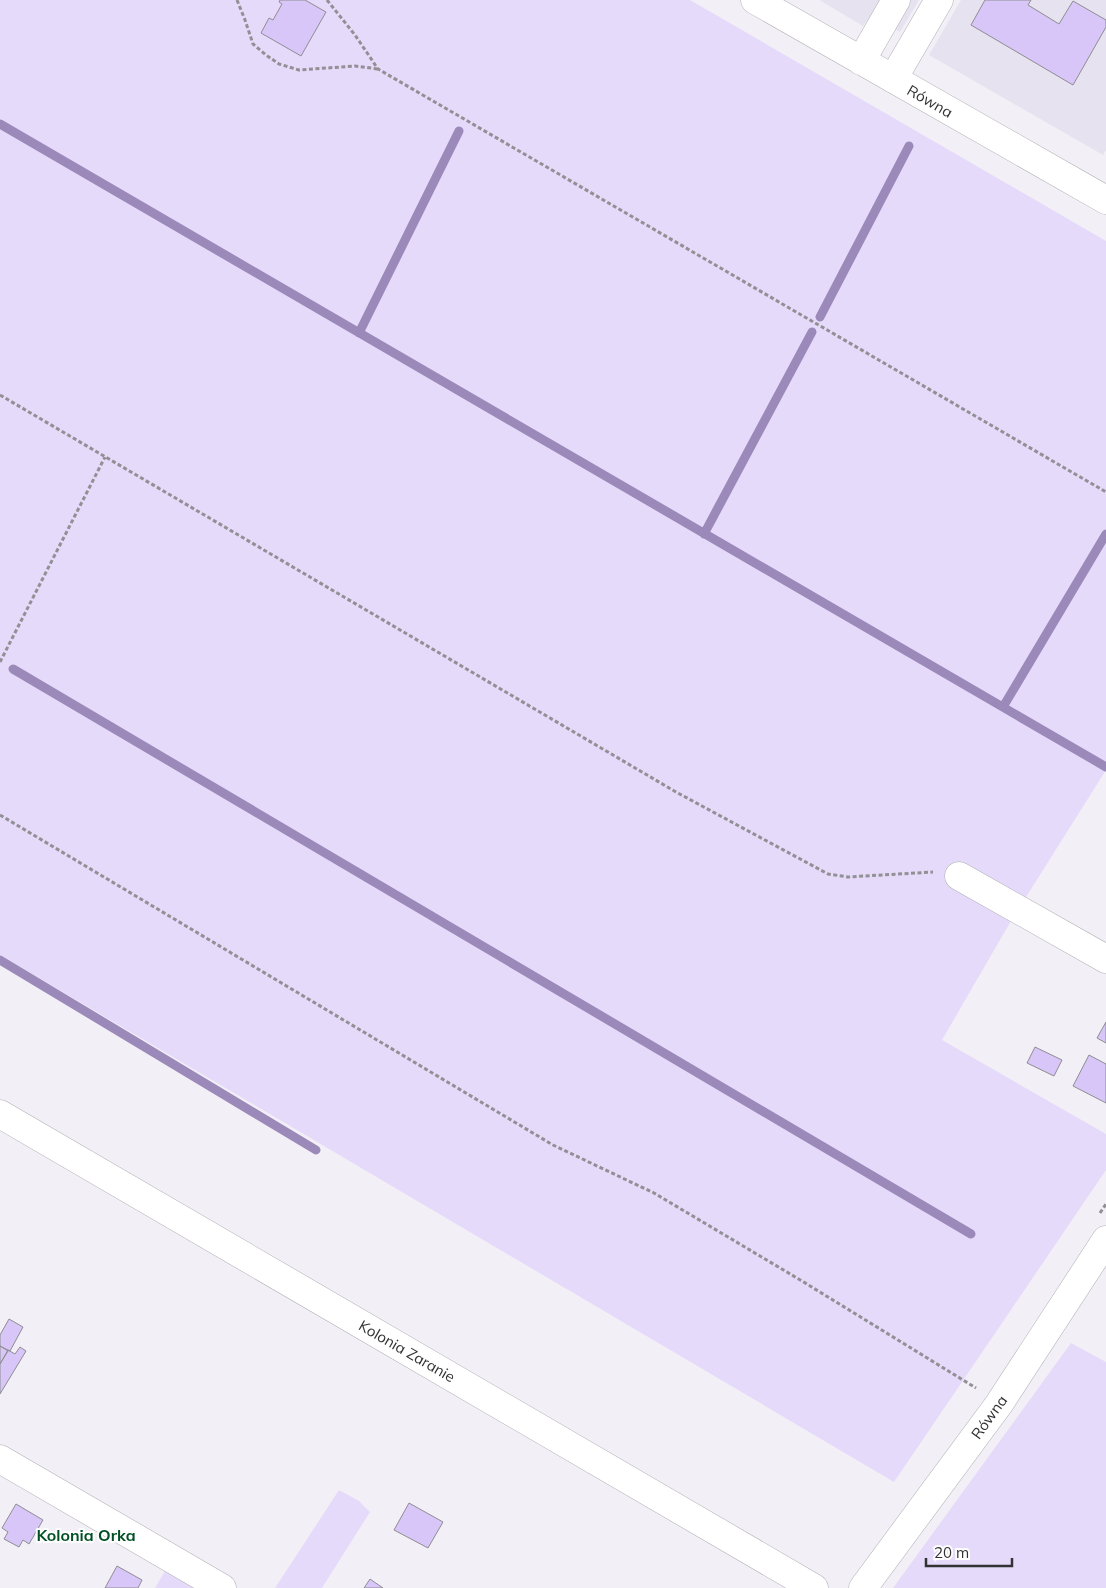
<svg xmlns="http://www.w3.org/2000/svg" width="1106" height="1588" viewBox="0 0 1106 1588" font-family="Mulish,sans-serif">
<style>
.built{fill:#e6e2ef}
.green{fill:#e6dafb}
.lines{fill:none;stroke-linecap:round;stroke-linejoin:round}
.stream{stroke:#9b89b9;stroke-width:9}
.building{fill:#d9c6f9;stroke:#8e8d92}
.minor-casing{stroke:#b0afb4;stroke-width:29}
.path{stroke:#929094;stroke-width:3;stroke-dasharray:4 2.5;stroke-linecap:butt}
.minor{stroke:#fff;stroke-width:28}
.labels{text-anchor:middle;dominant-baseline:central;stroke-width:4;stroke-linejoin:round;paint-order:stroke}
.street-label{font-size:15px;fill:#323133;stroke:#fefefe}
.neighbourhood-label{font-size:16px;font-weight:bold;fill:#005024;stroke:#fefefe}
</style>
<rect width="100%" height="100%" fill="#f2f0f6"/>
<path class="built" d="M819,0H919L900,32L871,15L863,26Z
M961,0H1106V150L1103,155L929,55Z"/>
<path class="green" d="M0,0H690L1106,241V770L1011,921L942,1040L1106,1134V1170L894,1482L0,955Z
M1071,1343L1106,1362V1588H893Z
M339,1490L359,1501L370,1512L322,1588H275Z
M169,1564L210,1588H155Z"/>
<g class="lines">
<path class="stream" d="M0,124L1106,767
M820,317L909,146
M359,333L459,131
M704,534L812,332
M13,669L971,1234
M1003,707L1106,534
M0,960L316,1150"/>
</g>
<path class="building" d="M280,0H305L326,12L301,56L261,33L269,18L273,20L282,4L279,2Z
M985,0H1031L1028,5L1059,24L1073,1L1106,20V27L1073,85L971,25Z
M1106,1022V1043L1097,1038Z
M1035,1047L1062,1060L1054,1076L1027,1063Z
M1089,1055L1106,1064V1103L1073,1086Z
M9,1319L23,1327L10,1351L0,1346V1335Z
M0,1346L8,1351L0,1364Z
M20,1347L26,1351L0,1394V1364L8,1350L15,1354Z
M409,1503L443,1522L428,1548L394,1530Z
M16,1504L43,1520L29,1544L23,1540L19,1547L4,1539L8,1532L2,1528Z
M117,1566L142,1580L138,1588H105Z
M370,1579L383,1588H364Z"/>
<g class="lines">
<g class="minor-casing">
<path id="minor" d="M755,0L1106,200
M861,61L896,0
M893,79L939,0
M959,876L1106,959
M0,1114L814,1588
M0,1459L222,1588
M863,1588L999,1404L1106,1240"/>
</g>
<path class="path" d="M237,0L245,20L253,44L266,55L279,64L299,70L355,66L378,69
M327,0L355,35L378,69L1106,492
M0,395L676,792L828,874L848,877L933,872
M0,662L105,457
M0,815L553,1145L654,1193L802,1281L976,1388
M1100,1213L1106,1204"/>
<use href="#minor" class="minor"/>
</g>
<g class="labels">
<g class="street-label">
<text transform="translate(930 101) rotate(30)">Równa</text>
<text transform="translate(407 1351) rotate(30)">Kolonia Zaranie</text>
<text transform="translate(989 1417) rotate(-54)">Równa</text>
</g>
<g class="neighbourhood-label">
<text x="86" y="1535">Kolonia Orka</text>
</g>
</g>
<path d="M926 1558v8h86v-8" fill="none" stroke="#323133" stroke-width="2.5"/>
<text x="934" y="1558" font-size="15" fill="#323133" stroke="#fefefe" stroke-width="4" paint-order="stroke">20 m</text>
</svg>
